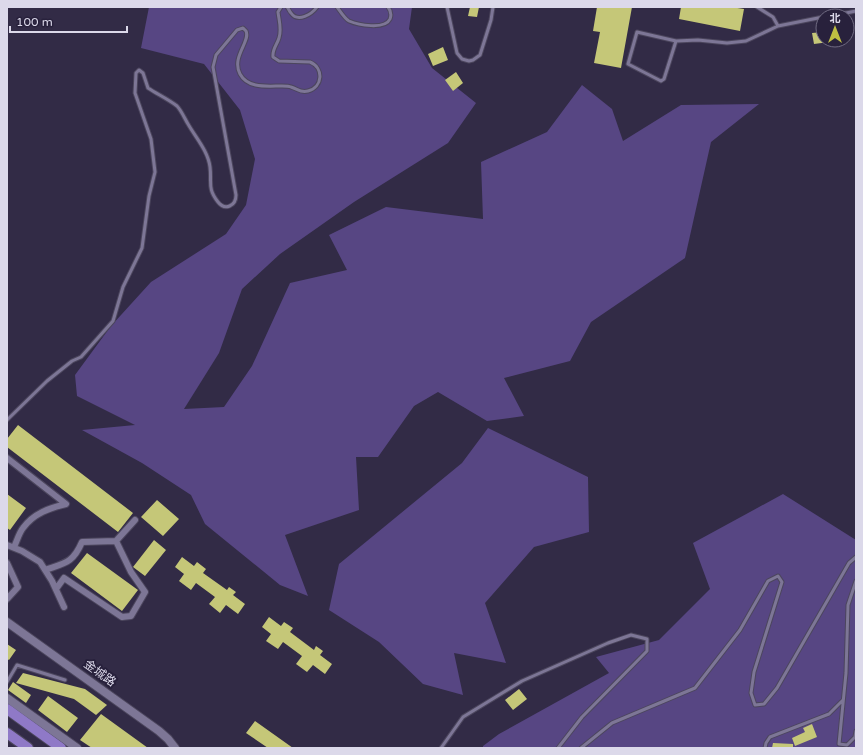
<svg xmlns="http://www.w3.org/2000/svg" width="863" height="755" viewBox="0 0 863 755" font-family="'Varela Round','Noto Sans SC',sans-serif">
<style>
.green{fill:#574683}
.building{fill:#c5c778}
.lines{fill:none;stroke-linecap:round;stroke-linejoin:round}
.service-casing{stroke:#4c465d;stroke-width:5}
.minor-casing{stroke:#4c465d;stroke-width:8}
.tertiary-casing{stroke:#4c465d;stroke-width:10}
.primary-casing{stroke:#4c465d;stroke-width:12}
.service{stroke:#7d7696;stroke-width:3}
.minor{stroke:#7d7696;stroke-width:6}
.tertiary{stroke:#7d7696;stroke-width:8}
.primary{stroke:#8f79c7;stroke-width:10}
.labels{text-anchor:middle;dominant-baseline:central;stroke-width:4;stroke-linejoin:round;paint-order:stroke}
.street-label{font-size:12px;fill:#dcd9ea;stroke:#28213c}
</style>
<rect width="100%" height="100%" fill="#322b46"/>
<path class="green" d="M149,7H412L409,29L432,68L476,103L448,143L354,202L280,254L242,289L219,353L184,409L224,407L252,366L290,283L347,270L329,235L386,207L483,219L481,162L547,132L582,85L612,109L623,141L681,105L759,104L711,142L685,258L591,322L570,361L504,378L524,416L487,421L438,392L414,406L378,457H356L359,510L285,535L308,596L280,585L205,524L191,495L142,463L82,430L135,425L77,396L75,375L111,326L151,282L226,234L246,205L255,159L240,110L204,64L141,48Z
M488,428L588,477L589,532L534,547L485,603L506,663L454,653L463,695L423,684L379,642L329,610L339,564L462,463Z
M783,494L856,540V748H483V746L499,734L609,673L596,657L659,640L710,589L693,543Z"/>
<path class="building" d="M470,7H479L477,17L468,16Z
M597,7H632L621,68L594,63L600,32L593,31Z
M681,7H731L744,9L740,31L679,19Z
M823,32V40L837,41L814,44L812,33Z
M443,47L448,60L433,66L428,54Z
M456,72L463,83L453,91L445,80Z
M18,425L133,513L118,532L7,447V439Z
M7,494L26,508L10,530L7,528Z
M157,500L179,519L163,536L141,517Z
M154,540L166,550L145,576L133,567Z
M87,553L138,590L122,611L71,573Z
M182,557L194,566L197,562L206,569L203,573L227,590L229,587L236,592L233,595L245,604L238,614L226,605L220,613L209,604L215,597L196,583L191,590L179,581L184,574L175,567Z
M269,617L281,626L284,622L293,628L290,632L314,650L316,646L323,651L320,655L332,664L325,674L313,665L307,672L296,664L302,656L283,642L278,649L266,641L271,634L262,627Z
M7,644L16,650L9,660L7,659Z
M23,673L85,689L107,705L96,715L74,699L16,683Z
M13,682L31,695L26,703L8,690Z
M519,689L527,699L513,710L505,700Z
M48,696L78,718L67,732L38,710Z
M101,714L148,748H92L80,740Z
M255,721L293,748H268L246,733Z
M812,724L817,737L795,746L792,738L805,732L803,728Z
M773,743L793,744V748H772Z"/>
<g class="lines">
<g class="service-casing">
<path id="service" d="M287,7C289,9 289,11 291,13C298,23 312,14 317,7
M337,7C340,11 345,19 349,21C358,25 385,30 390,19C392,14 391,11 388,7
M447,7L457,53L462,59L469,61L473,60L480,55L491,20L493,7
M757,7L773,17L778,26
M831,16L856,11
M676,41L664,79L661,81L628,64L637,32L676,41L698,40L727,43L746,41L778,26L823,17
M7,420L47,381L72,361L81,357L113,321L123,287L142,248L149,196L155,172L151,139L135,93L136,73L139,70L143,73L148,88C157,94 168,99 177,106C181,110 185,119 188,124C196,138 208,151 210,167C212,183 207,188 218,202C225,211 236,206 236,195L213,67L216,55L237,30L243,28L246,31C251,41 231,57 240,74C248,89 268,86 282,86C285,86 289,86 291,87C298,89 300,93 308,91C323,87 324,68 310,62L279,61L273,57C272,49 277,45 279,38C282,29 279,21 278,12L281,7
M856,581L848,605L846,673L839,744L847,745L855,737L856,731
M7,682L17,665L65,680
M441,748L463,717L522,681L608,643L631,635L647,639V651L582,717L558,748
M581,748L612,723L695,688L740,630L768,581L778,576L782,582L754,672L751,693L755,705L764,704L777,688L849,563L856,557
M765,748L766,743L770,737L829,714L843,700"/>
</g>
<g class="minor-casing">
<path id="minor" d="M7,458L66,504C50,508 34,513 23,528C19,533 17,541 14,547
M7,545L22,551L40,562L52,581L64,607
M7,563L18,587L7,599
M45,570C65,563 73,563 82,542L116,541
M56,589L64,578L122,617L131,616L145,592L131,572L116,541L135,520"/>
</g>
<g class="tertiary-casing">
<path id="tertiary" d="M7,622L159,731L168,739L175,748
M7,698L77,748"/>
</g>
<g class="primary-casing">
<path id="primary" d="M7,709L61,748
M7,733L28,748"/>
</g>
<use href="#service" class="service"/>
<use href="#minor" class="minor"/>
<use href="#tertiary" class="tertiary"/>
<use href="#primary" class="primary"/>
</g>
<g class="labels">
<g class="street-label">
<text transform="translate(100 673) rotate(36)">金城路</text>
</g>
</g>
<rect width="863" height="755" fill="none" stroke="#dcd9ea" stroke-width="16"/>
<g transform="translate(835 28)"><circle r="19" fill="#28213c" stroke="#706b82"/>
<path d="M0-3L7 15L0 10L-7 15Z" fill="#bebe42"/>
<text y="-6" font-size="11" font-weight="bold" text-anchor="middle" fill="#dcd9ea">北</text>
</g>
<path d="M10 26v6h117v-6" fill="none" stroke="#dcd9ea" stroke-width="2"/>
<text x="16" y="26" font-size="12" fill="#dcd9ea" stroke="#28213c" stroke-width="3" paint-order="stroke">100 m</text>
</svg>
